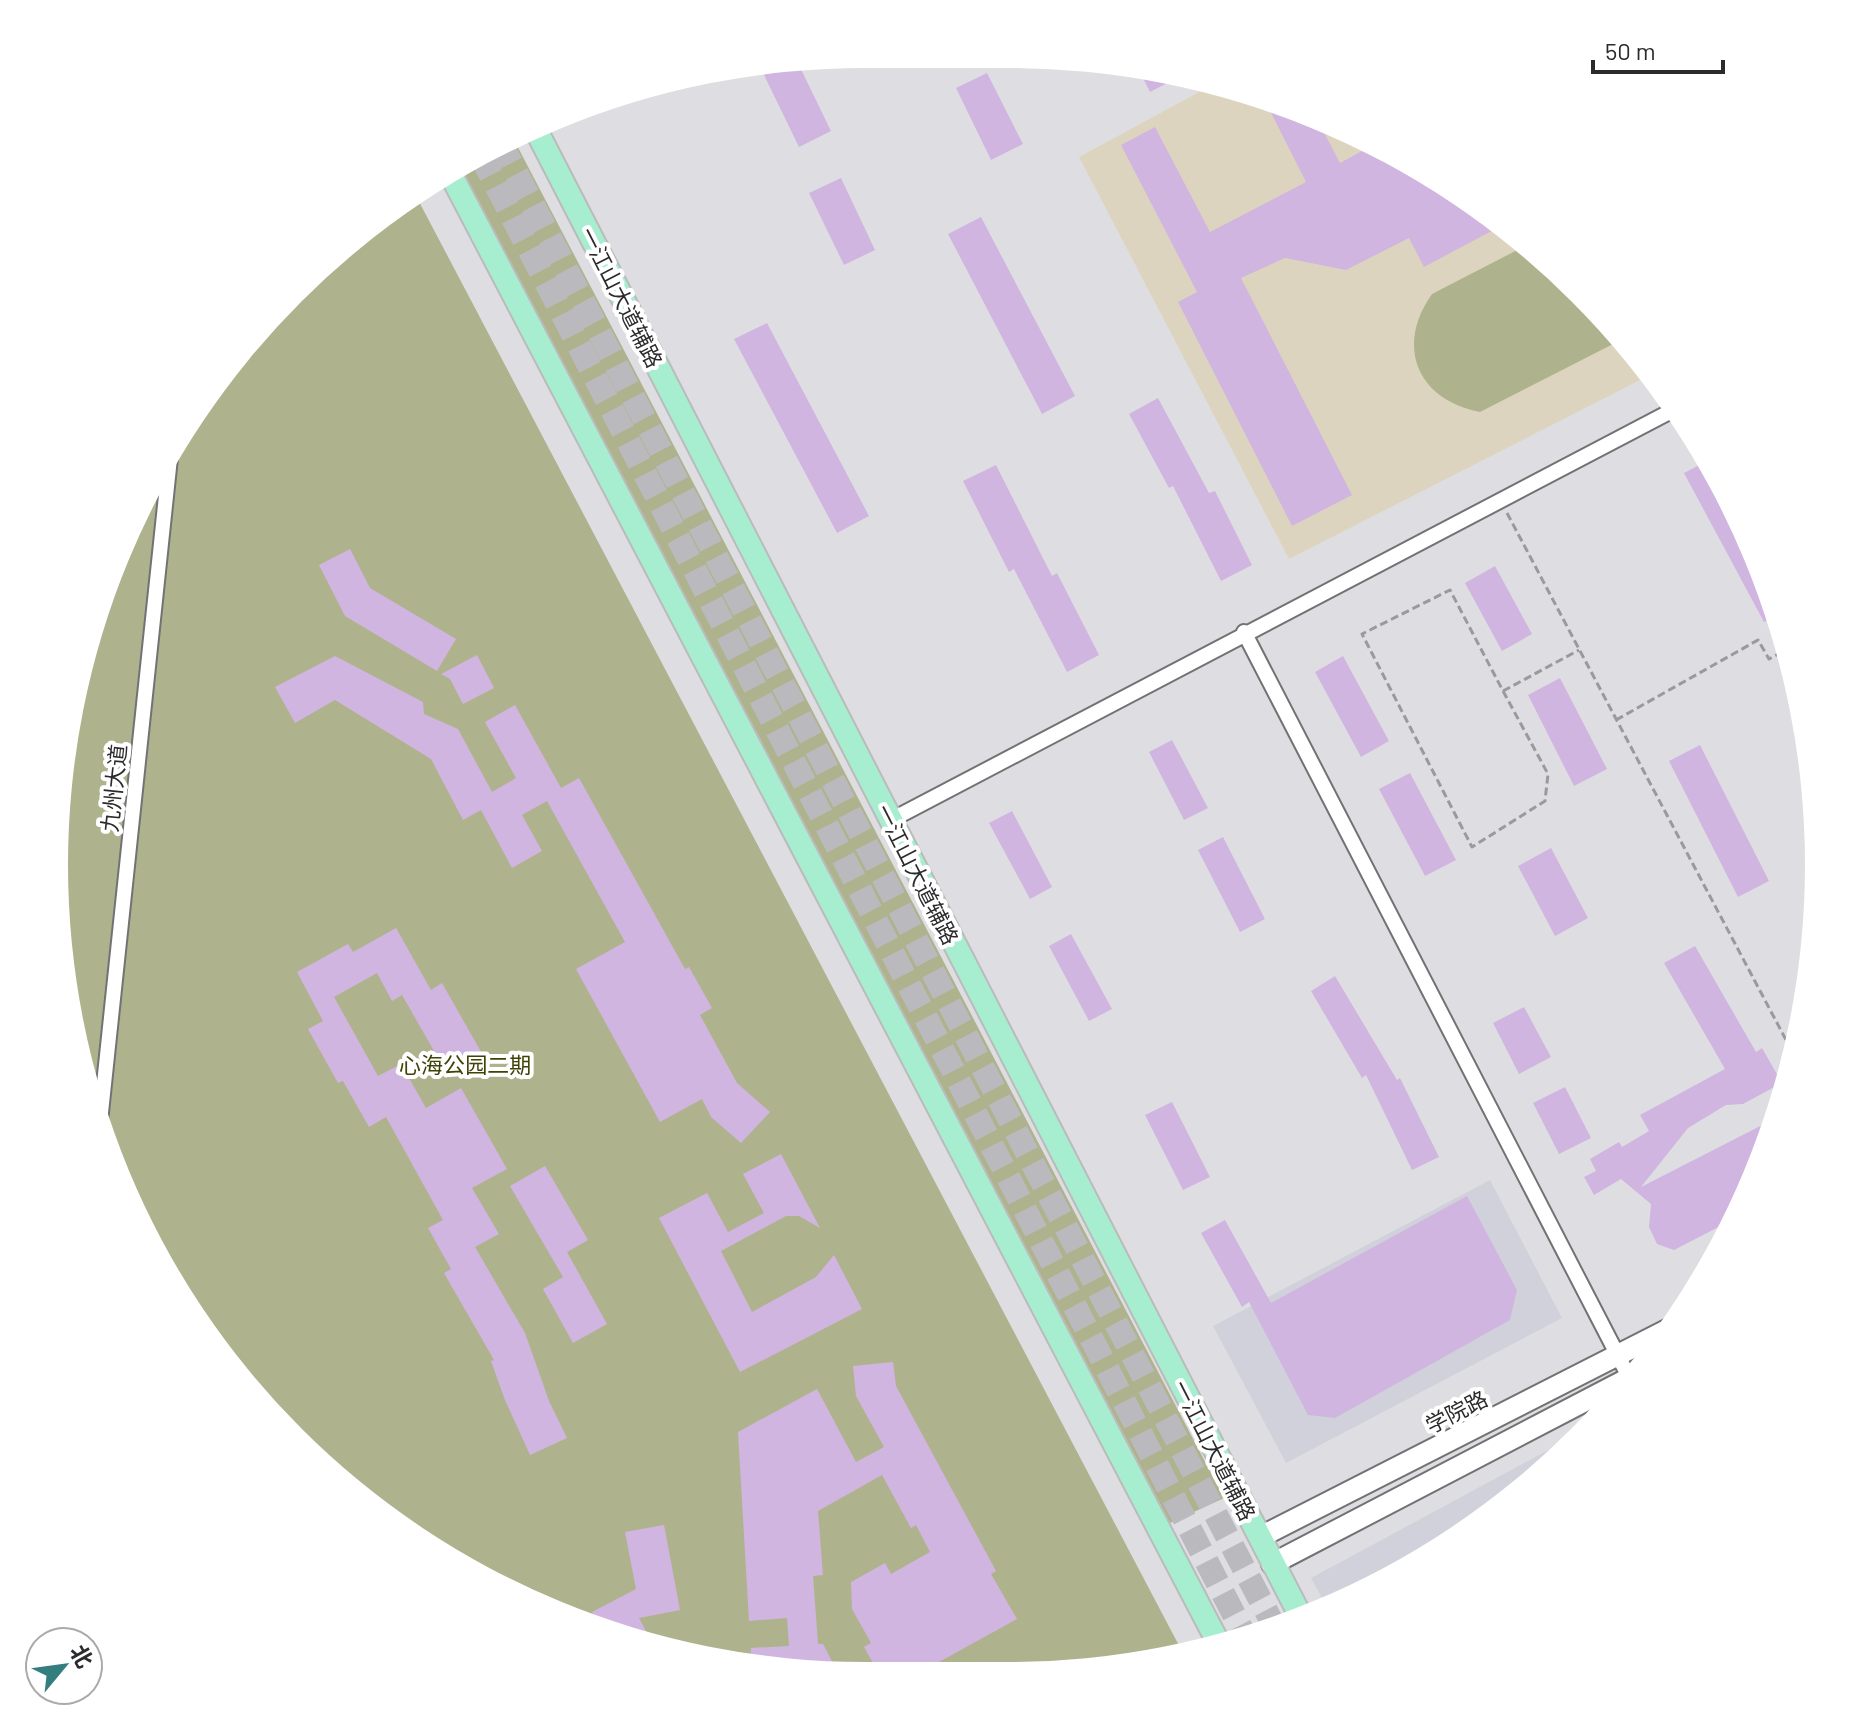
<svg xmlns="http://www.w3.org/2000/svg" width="1873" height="1730" viewBox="0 0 1873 1730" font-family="Barlow,'Noto Sans SC',sans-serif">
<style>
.built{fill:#d0d1db}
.education{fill:#ddd4bf}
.green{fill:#afb38d}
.building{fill:#d0b5e0}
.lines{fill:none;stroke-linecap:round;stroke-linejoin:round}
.trunk-tunnel{stroke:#bababe;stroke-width:24;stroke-dasharray:24 12;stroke-linecap:butt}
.minor-casing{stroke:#717274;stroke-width:18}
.secondary-casing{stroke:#717274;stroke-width:24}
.primary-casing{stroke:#bbbbbc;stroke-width:26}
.path{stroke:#9a9a9d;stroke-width:3;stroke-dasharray:8 4;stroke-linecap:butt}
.minor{stroke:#fff;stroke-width:14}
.secondary{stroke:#fff;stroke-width:20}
.primary{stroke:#a7eed1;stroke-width:22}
.labels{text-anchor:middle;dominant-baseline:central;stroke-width:8;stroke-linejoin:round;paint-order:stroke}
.street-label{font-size:22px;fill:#2b2b2d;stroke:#fff}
.park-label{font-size:22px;fill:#404306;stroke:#fff}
</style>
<rect width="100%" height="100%" fill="#dedee2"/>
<path class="built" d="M1490,1180L1562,1318L1286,1463L1213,1326Z
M1591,1427L1458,1540L1328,1609L1311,1578Z"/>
<path class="education" d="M1214,84L1319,116L1459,191L1582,292L1650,375L1289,559L1079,157Z"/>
<path class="green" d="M512,136L1224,1498L1170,1523L460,166Z
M415,194L1184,1655L1166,1661L1008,1676L759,1669L604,1633L459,1567L292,1439L191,1316L116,1175L70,1023L56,812L82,655L138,506L255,331L371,222Z
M1525,246L1582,292L1621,340L1480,412C1417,400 1395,346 1432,294Z"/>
<path class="building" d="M792,61H797L831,131L799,147L764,75Z
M1138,68L1167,70L1183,75L1150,92Z
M987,73L1023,144L991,160L956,88Z
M1264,99L1315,115L1340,163L1373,145L1459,191L1501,226L1424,267L1409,238L1346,270L1285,258L1241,278L1352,495L1292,526L1178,302L1197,292L1121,145L1155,127L1210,232L1306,182Z
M841,178L875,250L844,265L809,193Z
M981,217L1075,396L1042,414L948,234Z
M767,323L869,516L837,533L734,339Z
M1158,398L1209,493L1215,491L1252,565L1221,581L1173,486L1169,488L1129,414Z
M1707,461L1757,555L1776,616L1764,622L1684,473Z
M996,465L1052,576L1057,573L1099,655L1067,672L1014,569L1009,572L963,481Z
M350,549L370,588L456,639L437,671L345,616L319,565Z
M1495,566L1532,634L1502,651L1465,583Z
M477,655L494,688L463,704L450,679L441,674Z
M335,656L423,702L424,714L458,729L492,792L516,778L485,722L515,705L561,788L579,778L685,969L689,967L712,1008L700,1015L737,1083L770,1112L741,1143L711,1117L702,1099L660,1122L576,969L625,942L547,801L522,815L542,851L512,868L481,810L463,820L431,759L335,700L295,723L275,687Z
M1343,656L1389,741L1361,757L1315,672Z
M1560,678L1607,769L1574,786L1528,695Z
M1172,740L1208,808L1184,820L1149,752Z
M1700,745L1769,881L1738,897L1669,761Z
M1410,773L1456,860L1425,876L1379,789Z
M1012,811L1052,887L1030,899L989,823Z
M1223,837L1265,919L1240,932L1198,850Z
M1551,848L1588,918L1555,936L1518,866Z
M396,928L431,990L442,983L484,1057L449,1077L402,995L392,1001L377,973L334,997L378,1076L401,1064L426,1108L461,1088L507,1169L472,1188L499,1234L475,1247L525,1333L549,1401L567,1438L530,1455L505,1400L491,1361L494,1360L444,1273L451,1269L428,1228L443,1220L386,1117L369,1127L343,1081L338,1083L308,1029L323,1021L297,972L348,944L353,952Z
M1071,934L1112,1009L1089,1021L1049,946Z
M1695,946L1756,1052L1762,1048L1782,1083L1743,1104L1726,1105L1688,1128L1641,1187L1774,1119L1757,1176L1734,1219L1674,1250L1657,1244L1649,1227L1651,1204L1621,1179L1594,1195L1584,1177L1596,1171L1590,1159L1619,1142L1622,1147L1649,1131L1640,1115L1725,1069L1664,963Z
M1335,976L1397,1080L1400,1078L1439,1157L1412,1170L1366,1075L1362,1078L1311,991Z
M1524,1007L1551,1057L1519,1074L1493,1023Z
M1565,1087L1591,1138L1559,1154L1533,1103Z
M1172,1102L1210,1177L1183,1190L1145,1115Z
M781,1154L820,1228L799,1216H786L721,1251L752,1312L816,1277L834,1255L862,1309L740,1372L659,1218L707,1193L728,1232L764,1213L743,1174Z
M545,1166L588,1240L567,1252L607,1324L573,1343L543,1289L563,1277L510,1186Z
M1467,1196L1517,1290L1510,1320L1335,1418L1308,1415L1249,1302L1242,1307L1201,1233L1225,1220L1271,1303Z
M893,1362L896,1386L996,1571L991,1574L1017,1619L939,1662L943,1669L934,1674L878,1672L864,1647L871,1643L852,1609L851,1582L885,1563L891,1574L930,1552L916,1525L911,1528L882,1475L818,1511L823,1575L813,1576L818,1644H823L837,1671L750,1667L751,1648L789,1646L787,1618L749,1621L738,1432L817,1389L856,1462L884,1447L856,1396L853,1366Z
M664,1525L680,1610L639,1618L653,1644L602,1632L592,1612L636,1589L625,1532Z"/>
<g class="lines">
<path class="trunk-tunnel" d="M500,142L1275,1628
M480,154L1245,1636"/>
<g class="minor-casing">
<path id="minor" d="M1244,632L1630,1379
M891,820L1677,408
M100,1122L170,458"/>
</g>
<g class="secondary-casing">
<path id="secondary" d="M1260,1537L1673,1327
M1272,1564L1633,1376"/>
</g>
<g class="primary-casing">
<path id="primary" d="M535,128L1302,1619
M450,173L1219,1644"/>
</g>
<path class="path" d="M1507,513L1794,1055
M1503,691L1548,774L1545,801L1472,847L1362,634L1450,590L1503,691L1579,650
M1616,720L1758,640L1769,659L1786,650"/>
<use href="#minor" class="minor"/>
<use href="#secondary" class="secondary"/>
<use href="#primary" class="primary"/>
</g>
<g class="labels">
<g class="street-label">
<text transform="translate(622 297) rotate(63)">一江山大道辅路</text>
<text transform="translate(113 788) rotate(-84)">九州大道</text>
<text transform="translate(918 874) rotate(63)">一江山大道辅路</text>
<text transform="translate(1456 1411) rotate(-27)">学院路</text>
<text transform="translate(1215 1450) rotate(63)">一江山大道辅路</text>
</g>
<g class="park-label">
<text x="465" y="1064">心海公园二期</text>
</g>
</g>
<path d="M0 0H1873V1730H0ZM865 68H1008A797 797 0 0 1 1805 865V865A797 797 0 0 1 1008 1662H865A797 797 0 0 1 68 865V865A797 797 0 0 1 865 68Z" fill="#fff" fill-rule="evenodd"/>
<g transform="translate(64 1666) rotate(61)"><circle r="38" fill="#ffffff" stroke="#aaaaab" stroke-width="2"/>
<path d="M0-6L14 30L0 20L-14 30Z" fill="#357e7f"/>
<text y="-12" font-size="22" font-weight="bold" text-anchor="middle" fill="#2b2b2d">北</text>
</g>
<path d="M1593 60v12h130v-12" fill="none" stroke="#2b2b2d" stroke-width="4"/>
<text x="1605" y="60" font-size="24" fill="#2b2b2d" stroke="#ffffff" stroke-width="6" paint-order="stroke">50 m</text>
</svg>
